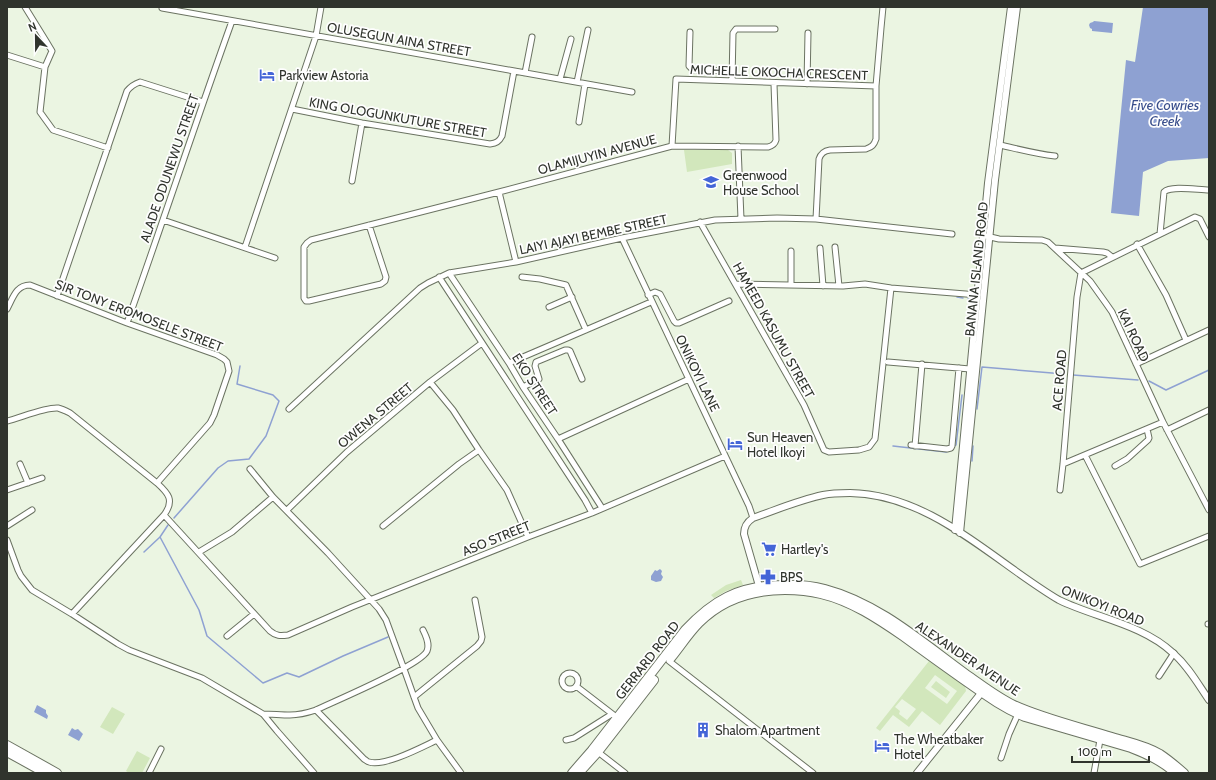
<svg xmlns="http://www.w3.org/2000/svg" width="1216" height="780" viewBox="0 0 1216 780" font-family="Cabin,sans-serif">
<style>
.green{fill:#d2e7bc;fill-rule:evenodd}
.water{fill:#8ea1d2}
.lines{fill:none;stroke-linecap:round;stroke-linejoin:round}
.stream{stroke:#8ea1d2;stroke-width:1.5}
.minor-casing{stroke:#6b7362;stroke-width:7}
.tertiary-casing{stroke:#6b7362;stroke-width:8}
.primary-casing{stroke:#6b7362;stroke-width:10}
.minor{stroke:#fff;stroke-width:5}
.tertiary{stroke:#fff;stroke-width:6}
.primary{stroke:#fff;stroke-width:8}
.labels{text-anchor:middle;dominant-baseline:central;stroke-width:3.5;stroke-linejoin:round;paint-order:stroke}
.street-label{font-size:13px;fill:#30342d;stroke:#fefefe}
.poi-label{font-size:13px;fill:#30342d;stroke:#fefefe;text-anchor:start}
.water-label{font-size:14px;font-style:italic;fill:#394e8c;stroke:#fefefe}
</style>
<rect width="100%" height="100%" fill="#ebf5e2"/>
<path class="green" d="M684,150H728L732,153V164L687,172Z
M741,580L743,585L726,591L714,598L711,595L726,585Z
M929,661L965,686L966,691L940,725L922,711L909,727L893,715L880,731L876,728ZM935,675L957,691L947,704L925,688ZM902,699L916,709L907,720L899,714L900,711L895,707Z
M936,681L950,692L946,698L931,687Z
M112,707L125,714L113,734L100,727Z
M137,751L150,758L142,773H129L126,771Z"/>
<path class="water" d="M1143,7H1209V158L1168,161L1143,172L1139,216L1111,213L1126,60L1135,62Z
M1094,21L1113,23L1112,33L1092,31V29L1090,28L1089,25L1090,23L1093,22Z
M660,569L662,571L661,574L663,577L661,581L656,582L651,580V576L655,570L657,571Z
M37,705L46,710V713L48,716L47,719L34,712Z
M72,728L75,730L78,729L83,734L79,741L68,735Z"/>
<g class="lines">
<path class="stream" d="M957,297L963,298
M968,299H973L971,316
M1073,375L1138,380
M1149,381L1166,390L1209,370
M977,409L982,367L1064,374
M893,446L946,452L948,451
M953,447L956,445L962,395
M972,461L973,446
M174,518L218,468L228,461L249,459L266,436L279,401L273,395L237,384L240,366
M160,537L199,610L207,636L263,683L287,673L299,677L343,656L388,637
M144,552L160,537L168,525"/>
<g class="minor-casing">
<path id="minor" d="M25,7L46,41L52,51L45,67L40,112L53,130L108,148
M162,8L632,92
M690,32L689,66L693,70L732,71
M7,55L45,67
M525,73L532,37
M560,79L571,39
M732,81L733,33L736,29H775
M577,82L588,30
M807,84L808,33
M292,109L362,123L490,144C496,143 499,142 502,136L514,71
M579,122L585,84
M1000,145C1018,149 1036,154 1055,156
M672,146L676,79L876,86
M738,146L741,219
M352,181L362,123
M499,192L516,262
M816,219L819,159C821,153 824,151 830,150L866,149C872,147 874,145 876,139V86L881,28L883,7
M163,220L275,258
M700,222L804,405L824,450L829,452L859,450L869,447L875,439L891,288
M369,225L386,277L385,281L381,284L309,301H306L304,298V247L307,243L311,240L499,192L672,146L768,147C772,146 775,144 776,140L774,84
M1160,234L1164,192C1171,185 1198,190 1209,190
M986,236L999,239L1042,240L1048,242L1090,281L1105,302L1112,312L1163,422L1209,510
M622,238L749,506L753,518
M1137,244L1166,295L1186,340
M245,247L316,36L321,7
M835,247L839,286
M820,248L823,286
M1055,248L1103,252L1107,253L1112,257
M791,251V285
M449,273L509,363L523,387L558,439L602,508
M439,277L585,500L592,513
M522,277L540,279L566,285L586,330
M736,284L843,286L865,284L891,288L978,295
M648,295L655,292L660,294L674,321L676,323H679L729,301
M57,296L127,91C131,86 134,84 140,82L203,102
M549,307L572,297
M7,309C13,298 16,285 30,285L127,323L217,355L224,359L227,362L229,371L214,415L210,423L157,483
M127,323C163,222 196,121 232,21
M888,362L970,369
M509,363L651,302
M1136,364L1209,330
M430,382L453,410L479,450L507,490L528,537
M523,387L539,379L535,366L536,362L565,350H568L570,351L582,379
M289,409L420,288L428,283L449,273L516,262L622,238L715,220L777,218L816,219L952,234
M7,421C20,418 45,407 58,408C62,409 66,411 70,413L157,483C168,493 175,500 164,515L72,614
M1167,430L1209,410
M558,439L689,379
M911,445L947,449L951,448L952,446L959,368
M915,446L922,364
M1085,455L1140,564L1209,536
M20,464L28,483
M1063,464L1163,422
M1115,466L1127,459L1148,440L1149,438L1147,429
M250,469L273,497L328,553L379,609L386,620L404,669L414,697L418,708L437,740L461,773
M7,490L42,478
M1060,490L1063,464L1077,297L1081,273L1195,217L1200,219L1209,237
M287,510L347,452L430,382L482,343
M164,515L270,631C276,636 280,636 288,635L352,607L528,537L592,513L725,456
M7,526L32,510
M383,526L459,464L479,450
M7,540L18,570L21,576L32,590L72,614L118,644L129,650L202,678L263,714L277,731L314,773
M199,552L232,532L273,497
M1208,624H1209
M227,636L254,614
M669,661L813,773
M562 681a8 8 0 1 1 16 0a8 8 0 1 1-16 0Z
M1159,676L1174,653
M576,686L615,716
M414,697L477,646L481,641L482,637L475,600
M316,710L364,759C366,760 367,762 369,762C385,767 422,747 437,740
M263,714C272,714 281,715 290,715C299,715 307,713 316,710C335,701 421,665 427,651C430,644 426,636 423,630
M566,740L574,738L612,714
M598,752L625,773
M1001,758L1009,734L1018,714
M149,773L161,749
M1094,773L1100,740"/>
</g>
<g class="tertiary-casing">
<path id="tertiary" d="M955,530L988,183L1011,7
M960,533L995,180L1017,7
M759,586L744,534C744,526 747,522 753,518C776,510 799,500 823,495C832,493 841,493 850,493C931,494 993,561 1059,600C1096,618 1142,624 1173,653C1188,666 1198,684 1209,700
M917,773L982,692"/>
</g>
<g class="primary-casing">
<path id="primary" d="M671,658C680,647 689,633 699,623C722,600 753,590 785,590C797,590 809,591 821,594C851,601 878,619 904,637C926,653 948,669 971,685C988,697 1005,709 1025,717L1131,748C1147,754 1162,761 1175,773
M7,745L57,773
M7,752L45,773
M572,773L592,750L685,630C713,600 738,586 780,585C795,584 810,585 825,589C878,603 922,642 966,674C982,685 997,697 1014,705C1045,719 1080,727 1112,737C1128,742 1145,745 1160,754C1169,760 1176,766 1184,773
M579,773L598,752L654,680"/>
</g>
<use href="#minor" class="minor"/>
<use href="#tertiary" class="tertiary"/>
<use href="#primary" class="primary"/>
</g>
<defs>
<g id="hotel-bare" transform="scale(1.2)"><path d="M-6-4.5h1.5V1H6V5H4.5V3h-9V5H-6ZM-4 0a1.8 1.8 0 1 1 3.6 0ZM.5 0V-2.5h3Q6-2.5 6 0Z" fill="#4465d7" stroke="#fefefe" stroke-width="2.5" paint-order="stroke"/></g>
<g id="school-bare" transform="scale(1.2)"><path d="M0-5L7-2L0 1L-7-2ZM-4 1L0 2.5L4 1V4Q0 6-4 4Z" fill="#4465d7" stroke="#fefefe" stroke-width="2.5" paint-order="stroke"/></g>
<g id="supermarket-bare" transform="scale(1.2)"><path d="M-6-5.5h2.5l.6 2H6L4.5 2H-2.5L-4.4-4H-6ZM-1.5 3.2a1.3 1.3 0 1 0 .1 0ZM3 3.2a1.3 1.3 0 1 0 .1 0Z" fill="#4465d7" stroke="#fefefe" stroke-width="2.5" paint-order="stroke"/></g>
<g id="pharmacy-bare" transform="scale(1.2)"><path d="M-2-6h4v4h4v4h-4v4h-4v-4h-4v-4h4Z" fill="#4465d7" stroke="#fefefe" stroke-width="2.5" paint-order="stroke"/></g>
<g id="building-bare" transform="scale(1.2)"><path d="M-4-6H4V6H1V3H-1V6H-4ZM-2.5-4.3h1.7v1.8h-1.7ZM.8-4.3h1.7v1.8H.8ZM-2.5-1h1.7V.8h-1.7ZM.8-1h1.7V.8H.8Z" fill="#4465d7" stroke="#fefefe" stroke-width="2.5" paint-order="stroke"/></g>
</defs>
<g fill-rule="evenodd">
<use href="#hotel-bare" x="267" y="75"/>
<use href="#school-bare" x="711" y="182"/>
<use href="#hotel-bare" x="735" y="444"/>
<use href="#supermarket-bare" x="769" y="549"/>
<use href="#pharmacy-bare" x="768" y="577"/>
<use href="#building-bare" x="703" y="730"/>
<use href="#hotel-bare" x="882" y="746"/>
</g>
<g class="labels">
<g class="street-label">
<text transform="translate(399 39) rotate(10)">OLUSEGUN AINA STREET</text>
<text transform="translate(779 72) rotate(2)">MICHELLE OKOCHA CRESCENT</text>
<text transform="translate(398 117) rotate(10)">KING OLOGUNKUTURE STREET</text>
<text transform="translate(597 154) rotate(-15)">OLAMIJUYIN AVENUE</text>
<text transform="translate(169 168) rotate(-71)">ALADE ODUNEWU STREET</text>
<text transform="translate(593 234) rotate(-12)">LAIYI AJAYI BEMBE STREET</text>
<text transform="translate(976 269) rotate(-84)">BANANA ISLAND ROAD</text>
<text transform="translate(139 315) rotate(21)">SIR TONY EROMOSELE STREET</text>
<text transform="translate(774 330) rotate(61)">HAMEED KASUMU STREET</text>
<text transform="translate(1134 335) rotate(65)">KAI ROAD</text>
<text transform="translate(698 373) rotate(64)">ONIKOYI LANE</text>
<text transform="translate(1059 380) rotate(-85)">ACE ROAD</text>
<text transform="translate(535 384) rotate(57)">EKO STREET</text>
<text transform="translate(375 415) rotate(-40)">OWENA STREET</text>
<text transform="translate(496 538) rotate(-22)">ASO STREET</text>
<text transform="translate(1103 605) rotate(22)">ONIKOYI ROAD</text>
<text transform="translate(968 658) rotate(34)">ALEXANDER AVENUE</text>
<text transform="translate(647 660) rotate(-52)">GERRARD ROAD</text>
</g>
<g class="poi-label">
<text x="279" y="75">Parkview Astoria</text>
<text x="723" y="175">Greenwood<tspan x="723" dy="15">House School</tspan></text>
<text x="747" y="437">Sun Heaven<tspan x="747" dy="15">Hotel Ikoyi</tspan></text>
<text x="781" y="549">Hartley's</text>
<text x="780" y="577">BPS</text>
<text x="715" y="730">Shalom Apartment</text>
<text x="894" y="739">The Wheatbaker<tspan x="894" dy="15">Hotel</tspan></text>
</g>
<g class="water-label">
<text x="1165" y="105">Five Cowries<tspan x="1165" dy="16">Creek</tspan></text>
</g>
</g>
<rect width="1216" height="780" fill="none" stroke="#30342d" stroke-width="16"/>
<g transform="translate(36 36) rotate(338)" stroke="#fefefe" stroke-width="3" paint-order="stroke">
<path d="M0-3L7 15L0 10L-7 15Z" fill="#30342d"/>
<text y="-6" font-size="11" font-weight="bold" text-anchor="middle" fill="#30342d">N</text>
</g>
<path d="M1072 756v6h77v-6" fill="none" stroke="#30342d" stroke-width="2"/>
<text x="1078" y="756" font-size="12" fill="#30342d" stroke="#fefefe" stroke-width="3" paint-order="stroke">100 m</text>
</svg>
